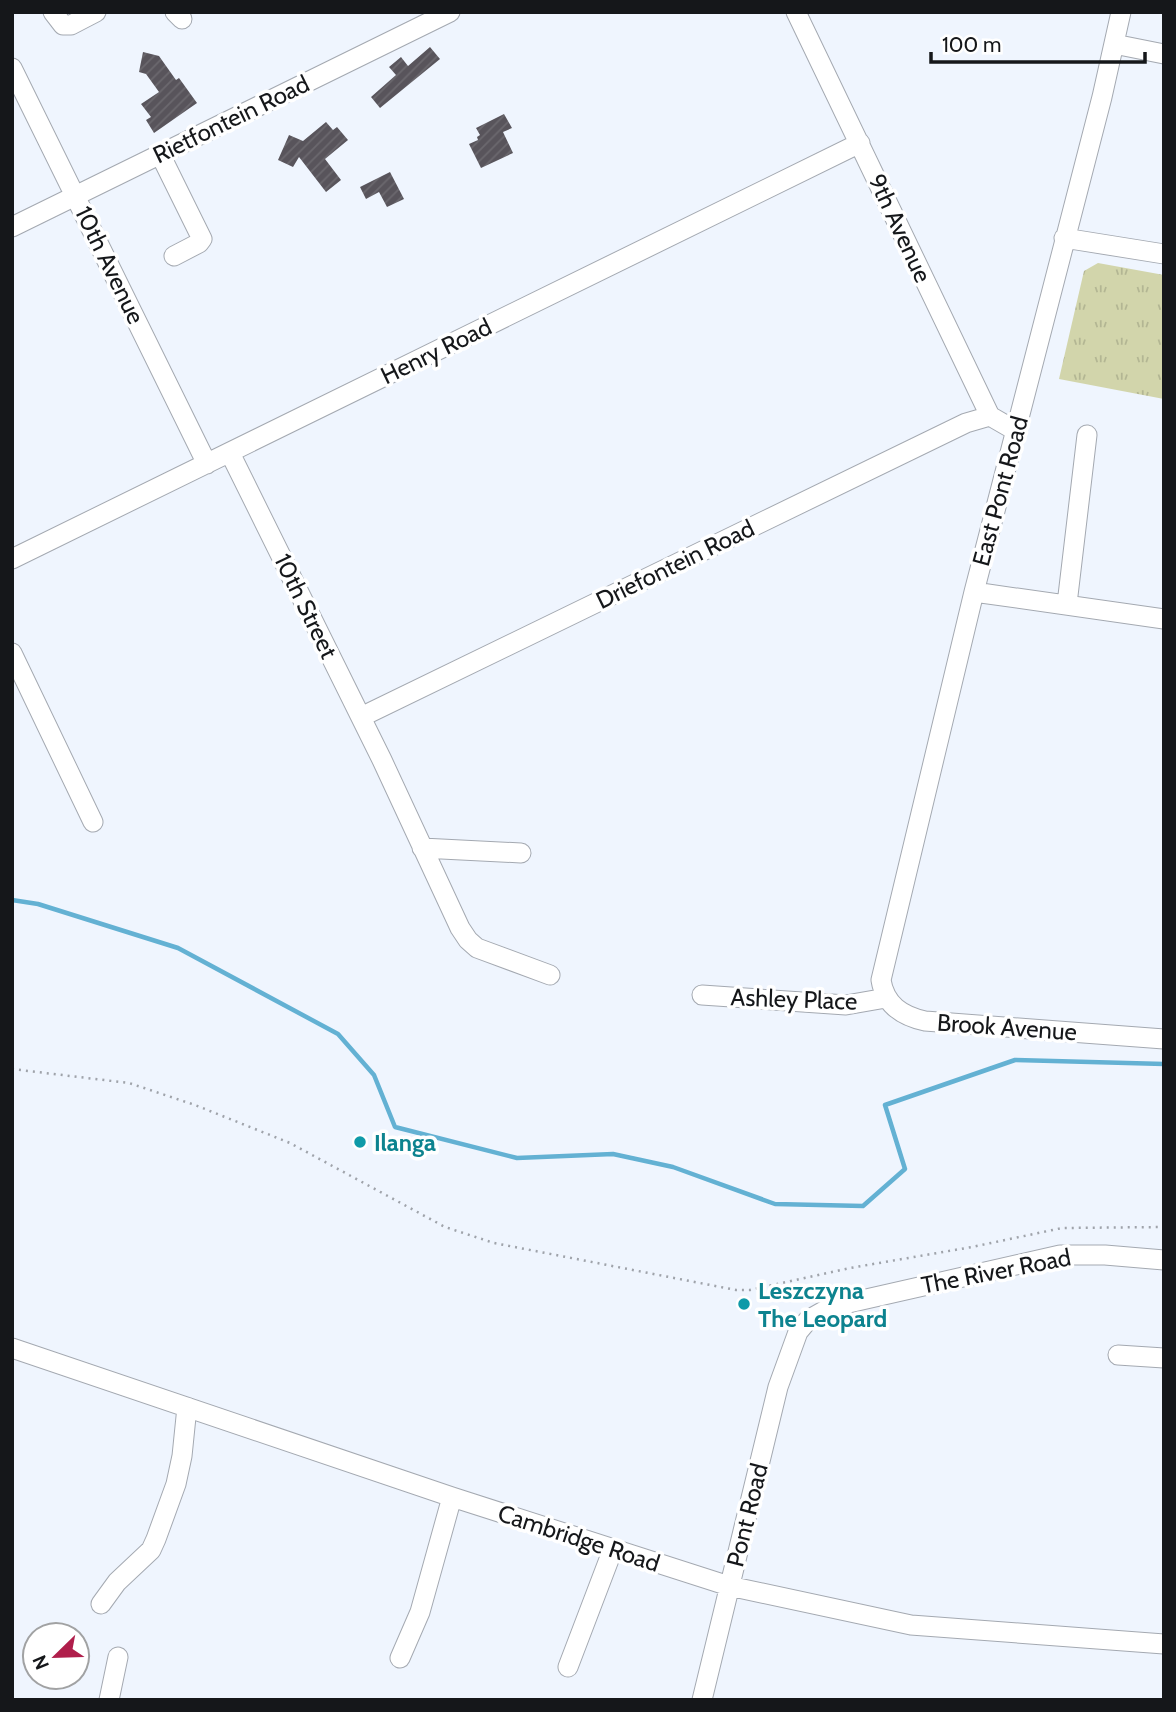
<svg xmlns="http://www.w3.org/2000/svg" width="1176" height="1712" viewBox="0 0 1176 1712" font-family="Cabin,sans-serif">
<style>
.grass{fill:url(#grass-tufts)}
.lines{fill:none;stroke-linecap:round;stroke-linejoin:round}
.stream{stroke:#63b1d3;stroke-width:4.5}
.building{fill:url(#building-hatch)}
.minor-casing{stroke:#a4a9b1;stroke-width:21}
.path{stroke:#9fa3aa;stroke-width:2.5;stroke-dasharray:2 5;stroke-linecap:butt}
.minor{stroke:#fff;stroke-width:19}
.culture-dot{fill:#0f9aa8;stroke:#fff;stroke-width:2.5}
.labels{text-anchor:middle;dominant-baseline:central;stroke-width:7;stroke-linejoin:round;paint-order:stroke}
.street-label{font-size:24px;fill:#15171a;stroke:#fff}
.culture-label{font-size:24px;font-weight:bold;fill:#0d838f;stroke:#fff;text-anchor:start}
</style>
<defs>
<pattern id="grass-tufts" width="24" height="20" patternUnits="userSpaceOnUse" patternTransform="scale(1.75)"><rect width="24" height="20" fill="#d2d5ab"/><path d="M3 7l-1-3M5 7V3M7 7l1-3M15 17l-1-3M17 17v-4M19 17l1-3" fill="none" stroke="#b3b693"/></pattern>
<pattern id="building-hatch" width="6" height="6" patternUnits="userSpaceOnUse" patternTransform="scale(1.75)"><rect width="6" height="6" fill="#58545b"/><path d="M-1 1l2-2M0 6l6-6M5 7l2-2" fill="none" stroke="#6b686e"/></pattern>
</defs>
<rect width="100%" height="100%" fill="#eff5fe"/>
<path class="grass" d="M1098,263L1164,275V399L1059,379L1084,271Z"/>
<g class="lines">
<path class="stream" d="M12,900L38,904L178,948L338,1034L374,1075L395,1127L517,1158L613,1154L673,1167L775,1204L863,1206L905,1169L885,1105L1015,1060L1164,1064"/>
</g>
<path class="building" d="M430,47L440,59L380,108L371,97L396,75L389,67L401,57L408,66Z
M143,52L159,56L176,80L179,78L197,103L154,133L146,120L151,117L141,104L159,92L146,74L139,72Z
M504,114L512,128L503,132L513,153L481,168L469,144L478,140L477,137L480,135L476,128Z
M326,122L333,130L337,127L348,140L325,159L341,180L326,192L299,157L293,167L278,160L289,135L303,141Z
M390,172L404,199L387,207L379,192L366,199L360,187Z"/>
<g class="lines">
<g class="minor-casing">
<path id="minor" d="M53,12L63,25H71L96,12
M175,12L182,19
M796,12L990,416L1016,431
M1121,12L1102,97L974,592L881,980C885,1005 902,1016 925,1021L1164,1039
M1114,44L1164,54
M12,68L207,464
M160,154L202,239L199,243L174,256
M12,227L450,12
M1064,238L1164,254
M230,453L382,760L460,928L468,940L477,948L550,975
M12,559L860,143
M974,592L1164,619
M1067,604L1087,435
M12,653L93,822
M361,717L966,423L990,416
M422,848L521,853
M702,995L846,1005L886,998
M12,1348L452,1497L729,1586L911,1625L1164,1644
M1118,1355L1164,1358
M101,1604L117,1582L151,1550L156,1539L176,1484L182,1456L187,1407
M400,1658L420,1612L452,1497
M568,1667L613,1549
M109,1700L118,1657
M702,1700L778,1387L798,1332L808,1320L831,1307L1060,1255H1105L1164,1260"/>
</g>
<path class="path" d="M12,1069L129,1083L195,1105L290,1143L445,1227L494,1243L736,1290H750L850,1268L972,1247L1062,1228L1164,1227"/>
<use href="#minor" class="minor"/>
</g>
<g class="culture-dot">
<circle cx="360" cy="1142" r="7"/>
<circle cx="744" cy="1304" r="7"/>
</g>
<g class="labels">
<g class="street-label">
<text transform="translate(231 119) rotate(-26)">Rietfontein Road</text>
<text transform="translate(900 228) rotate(65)">9th Avenue</text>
<text transform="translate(110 265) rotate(64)">10th Avenue</text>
<text transform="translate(436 351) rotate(-26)">Henry Road</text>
<text transform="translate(1000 491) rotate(-75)">East Pont Road</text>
<text transform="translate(675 564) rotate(-26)">Driefontein Road</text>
<text transform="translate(306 606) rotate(64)">10th Street</text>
<text transform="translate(794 999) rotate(2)">Ashley Place</text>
<text transform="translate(1007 1027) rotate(4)">Brook Avenue</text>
<text transform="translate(996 1271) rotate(-11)">The River Road</text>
<text transform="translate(747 1515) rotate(-76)">Pont Road</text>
<text transform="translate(579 1538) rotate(18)">Cambridge Road</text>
</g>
<g class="culture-label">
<text x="374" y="1142">Ilanga</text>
<text x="758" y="1290">Leszczyna<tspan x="758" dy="28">The Leopard</tspan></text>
</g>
</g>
<rect width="1176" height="1712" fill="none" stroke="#15171a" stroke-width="28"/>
<g transform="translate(56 1656) rotate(247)"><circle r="33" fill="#ffffff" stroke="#a1a2a3" stroke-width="2"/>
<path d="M0-5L12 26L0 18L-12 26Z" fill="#b01e4b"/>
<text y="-10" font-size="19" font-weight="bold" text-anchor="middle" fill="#15171a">N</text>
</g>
<path d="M931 52v10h214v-10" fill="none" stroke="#15171a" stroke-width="3.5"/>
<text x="942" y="52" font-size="21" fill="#15171a" stroke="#ffffff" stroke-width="5" paint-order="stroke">100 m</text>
</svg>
